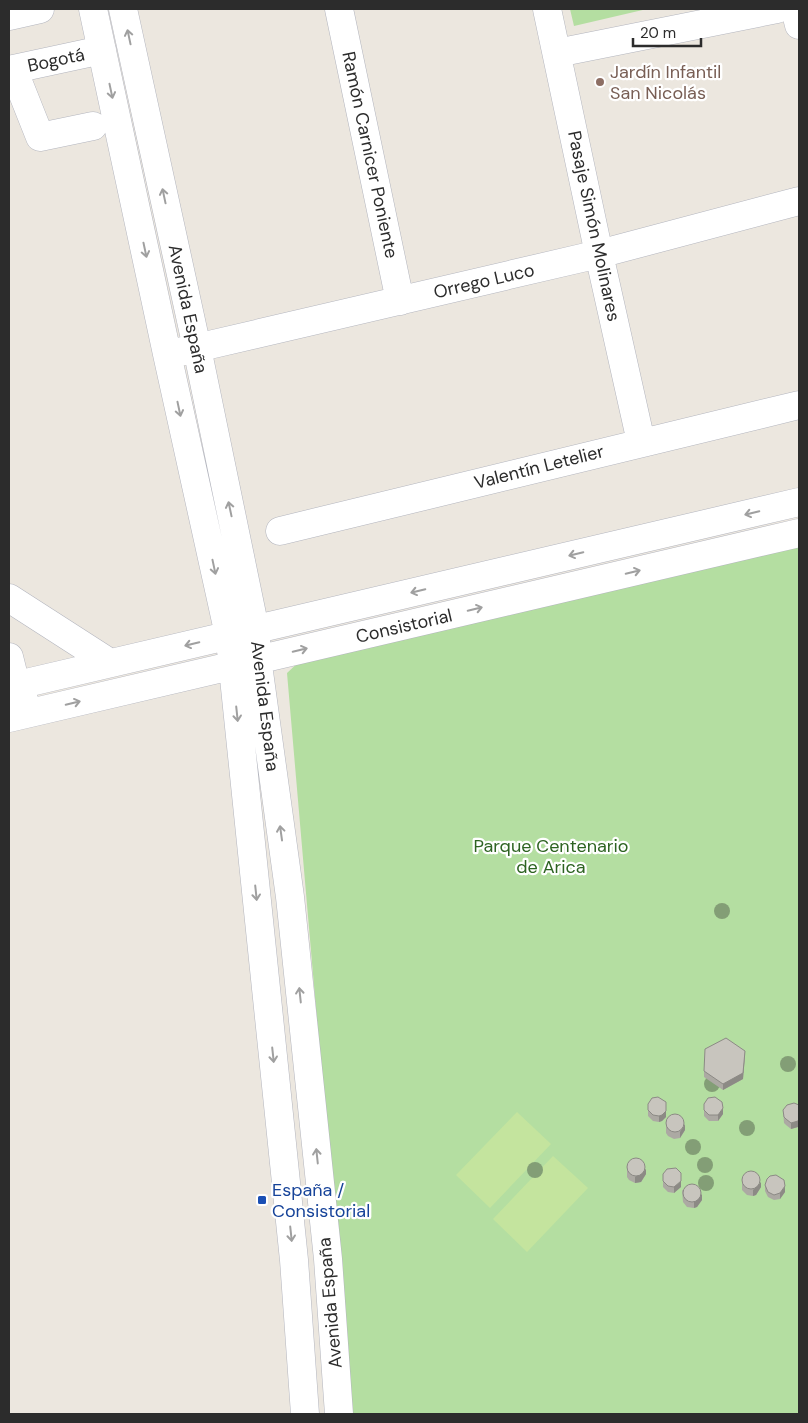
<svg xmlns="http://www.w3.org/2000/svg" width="808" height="1423" viewBox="0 0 808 1423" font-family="'DM Sans',sans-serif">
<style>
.green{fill:#b4dea1}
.pitch{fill:#c4e49e}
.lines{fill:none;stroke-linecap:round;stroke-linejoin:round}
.minor-casing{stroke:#b3b5be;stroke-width:29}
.minor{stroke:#fff;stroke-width:28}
.tree{fill:#839e76}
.wall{fill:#aca9a3}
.shaded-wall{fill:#8c8a85}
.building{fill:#c8c5be;stroke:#8c8a85}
.oneway{stroke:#a0a0a0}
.education-dot{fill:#8d6e63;stroke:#fff;stroke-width:2}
.transit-dot{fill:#1a4fb4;stroke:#fff;stroke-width:2}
.labels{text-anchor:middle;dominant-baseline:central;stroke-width:4.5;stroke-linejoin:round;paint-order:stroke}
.street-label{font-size:18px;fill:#2c2c2c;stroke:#fff}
.education-label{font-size:18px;fill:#785e54;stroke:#fff;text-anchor:start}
.park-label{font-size:18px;fill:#2d6321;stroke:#fff}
.transit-label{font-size:18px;fill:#164399;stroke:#fff;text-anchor:start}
</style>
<rect width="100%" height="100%" fill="#ece7df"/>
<path class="green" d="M570,9H647L574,26Z
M799,546V1414H351L287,673L302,659Z"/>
<path class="pitch" d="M517,1112L551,1144L490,1208L456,1175Z
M553,1156L588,1188L527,1252L493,1219Z"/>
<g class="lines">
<g class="minor-casing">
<path id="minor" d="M93,9L167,354L229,635L233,666L234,678L294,1260L305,1414
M123,9L197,348L255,629L259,672L290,897L328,1259L339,1414
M339,9L400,301
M547,9L599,254L641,442
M795,9L799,25
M9,16L40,9
M557,53L777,9
M13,69L40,137L93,126
M9,70L102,50
M179,352L599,254L799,201
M280,531L799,405
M9,598L110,663
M9,657L16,685L24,700
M9,687L799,502
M9,718L799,533"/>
</g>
<use href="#minor" class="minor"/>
</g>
<g class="tree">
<circle cx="722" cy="911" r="8"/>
<circle cx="788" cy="1064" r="8"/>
<circle cx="712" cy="1084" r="8"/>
<circle cx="747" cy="1128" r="8"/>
<circle cx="693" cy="1147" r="8"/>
<circle cx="705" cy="1165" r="8"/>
<circle cx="535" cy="1170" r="8"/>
<circle cx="706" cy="1183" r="8"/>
</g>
<path class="wall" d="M745,1057L743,1079L723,1090L704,1077V1071Z
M648,1104L666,1117L662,1121L659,1122L653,1121L648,1116Z
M704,1104L723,1114L718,1121H709L704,1116Z
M799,1105V1125L798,1127L791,1129L786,1125L784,1123L783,1110Z
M666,1121L685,1130L680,1138L674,1139L668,1136L666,1133Z
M627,1164L646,1174L641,1182L635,1183L629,1180L627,1177Z
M663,1174L681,1187L674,1193L668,1192L663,1187Z
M742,1177L761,1187L756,1195L753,1196L747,1195L742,1190Z
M765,1185L785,1192L780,1199L774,1200L768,1197L765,1191Z
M682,1190L702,1200L697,1207L694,1208L687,1207L683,1202Z"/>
<path class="shaded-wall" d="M9,146H10V163H9Z
M745,1051L743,1079L723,1090V1084Z
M723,1108V1114L718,1121V1115Z
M666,1111V1117L662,1121L659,1122V1116Z
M799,1119V1125L798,1127L791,1129V1123Z
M685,1124V1130L680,1138V1132Z
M646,1169V1174L641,1182L635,1183V1177Z
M681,1181V1187L674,1193V1187Z
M761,1182V1187L756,1195L753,1196V1190Z
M785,1186V1192L780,1199V1193Z
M702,1194V1200L697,1207L694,1208V1202Z"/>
<path class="building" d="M726,1038L745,1051L743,1073L723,1084L704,1071L705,1049Z
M658,1097L666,1102V1111L662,1115L659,1116L653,1115L648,1110V1104L652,1098Z
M715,1097L722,1102L723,1108L718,1115H709L704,1110V1104L708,1098Z
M794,1103L799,1105V1119L798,1121L791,1123L786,1119L784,1117L783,1110L787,1105Z
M666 1123a9 9 0 1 1 18 0a9 9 0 1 1-18 0Z
M627 1167a9 9 0 1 1 18 0a9 9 0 1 1-18 0Z
M676,1168L681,1173V1181L674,1187L668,1186L663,1181V1174L667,1169Z
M742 1180a9 9 0 1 1 18 0a9 9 0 1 1-18 0Z
M776,1175L784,1180L785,1186L780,1193L774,1195L768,1192L765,1185L767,1179L770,1176Z
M683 1193a9 9 0 1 1 18 0a9 9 0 1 1-18 0Z"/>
<defs><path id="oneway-shaft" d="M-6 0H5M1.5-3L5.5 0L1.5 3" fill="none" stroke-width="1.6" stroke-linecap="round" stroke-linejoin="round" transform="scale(1.25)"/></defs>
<g class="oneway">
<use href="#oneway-shaft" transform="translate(129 37) rotate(-102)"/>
<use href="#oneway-shaft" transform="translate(111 91) rotate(78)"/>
<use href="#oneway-shaft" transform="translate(164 196) rotate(-102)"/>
<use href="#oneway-shaft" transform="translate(145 250) rotate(78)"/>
<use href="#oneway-shaft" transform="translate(179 409) rotate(78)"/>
<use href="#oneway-shaft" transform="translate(230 509) rotate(-102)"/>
<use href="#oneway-shaft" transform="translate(752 513) rotate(167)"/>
<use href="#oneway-shaft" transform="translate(576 554) rotate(167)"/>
<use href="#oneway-shaft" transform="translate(214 567) rotate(78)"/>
<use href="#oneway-shaft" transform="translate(633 572) rotate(-13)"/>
<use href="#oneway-shaft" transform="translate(418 591) rotate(167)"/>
<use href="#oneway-shaft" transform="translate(475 609) rotate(-13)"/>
<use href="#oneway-shaft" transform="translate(192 644) rotate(167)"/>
<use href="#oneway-shaft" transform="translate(300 650) rotate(-13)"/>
<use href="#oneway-shaft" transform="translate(73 703) rotate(-13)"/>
<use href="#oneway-shaft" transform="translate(237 714) rotate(84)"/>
<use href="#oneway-shaft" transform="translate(281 833) rotate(-98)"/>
<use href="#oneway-shaft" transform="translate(256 893) rotate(84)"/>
<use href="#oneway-shaft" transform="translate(300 995) rotate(-96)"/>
<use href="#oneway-shaft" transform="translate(273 1055) rotate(84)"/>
<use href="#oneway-shaft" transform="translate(317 1156) rotate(-96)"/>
<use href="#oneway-shaft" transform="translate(291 1234) rotate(84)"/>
</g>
<circle class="education-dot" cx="600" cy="82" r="5"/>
<rect class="transit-dot" x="257" y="1195" width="10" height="10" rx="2.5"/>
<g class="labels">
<g class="street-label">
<text transform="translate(56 60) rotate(-12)">Bogotá</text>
<text transform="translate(370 155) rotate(78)">Ramón Carnicer Poniente</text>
<text transform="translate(594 226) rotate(78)">Pasaje Simón Molinares</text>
<text transform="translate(484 281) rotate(-13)">Orrego Luco</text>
<text transform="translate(188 309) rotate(78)">Avenida España</text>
<text transform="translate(539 467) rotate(-14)">Valentín Letelier</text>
<text transform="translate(404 626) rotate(-13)">Consistorial</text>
<text transform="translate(265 706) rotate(83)">Avenida España</text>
<text transform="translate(330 1303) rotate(-95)">Avenida España</text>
</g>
<g class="education-label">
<text x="610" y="72">Jardín Infantil<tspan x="610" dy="21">San Nicolás</tspan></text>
</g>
<g class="park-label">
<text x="551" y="846">Parque Centenario<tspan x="551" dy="21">de Arica</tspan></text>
</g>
<g class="transit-label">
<text x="272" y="1190">España /<tspan x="272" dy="21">Consistorial</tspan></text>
</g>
</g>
<rect width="808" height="1423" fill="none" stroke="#2c2c2c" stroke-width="20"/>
<path d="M633 38v8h68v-8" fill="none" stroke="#2c2c2c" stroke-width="2.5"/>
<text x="640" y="38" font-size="15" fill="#2c2c2c" stroke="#ffffff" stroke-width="4" paint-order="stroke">20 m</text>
</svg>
